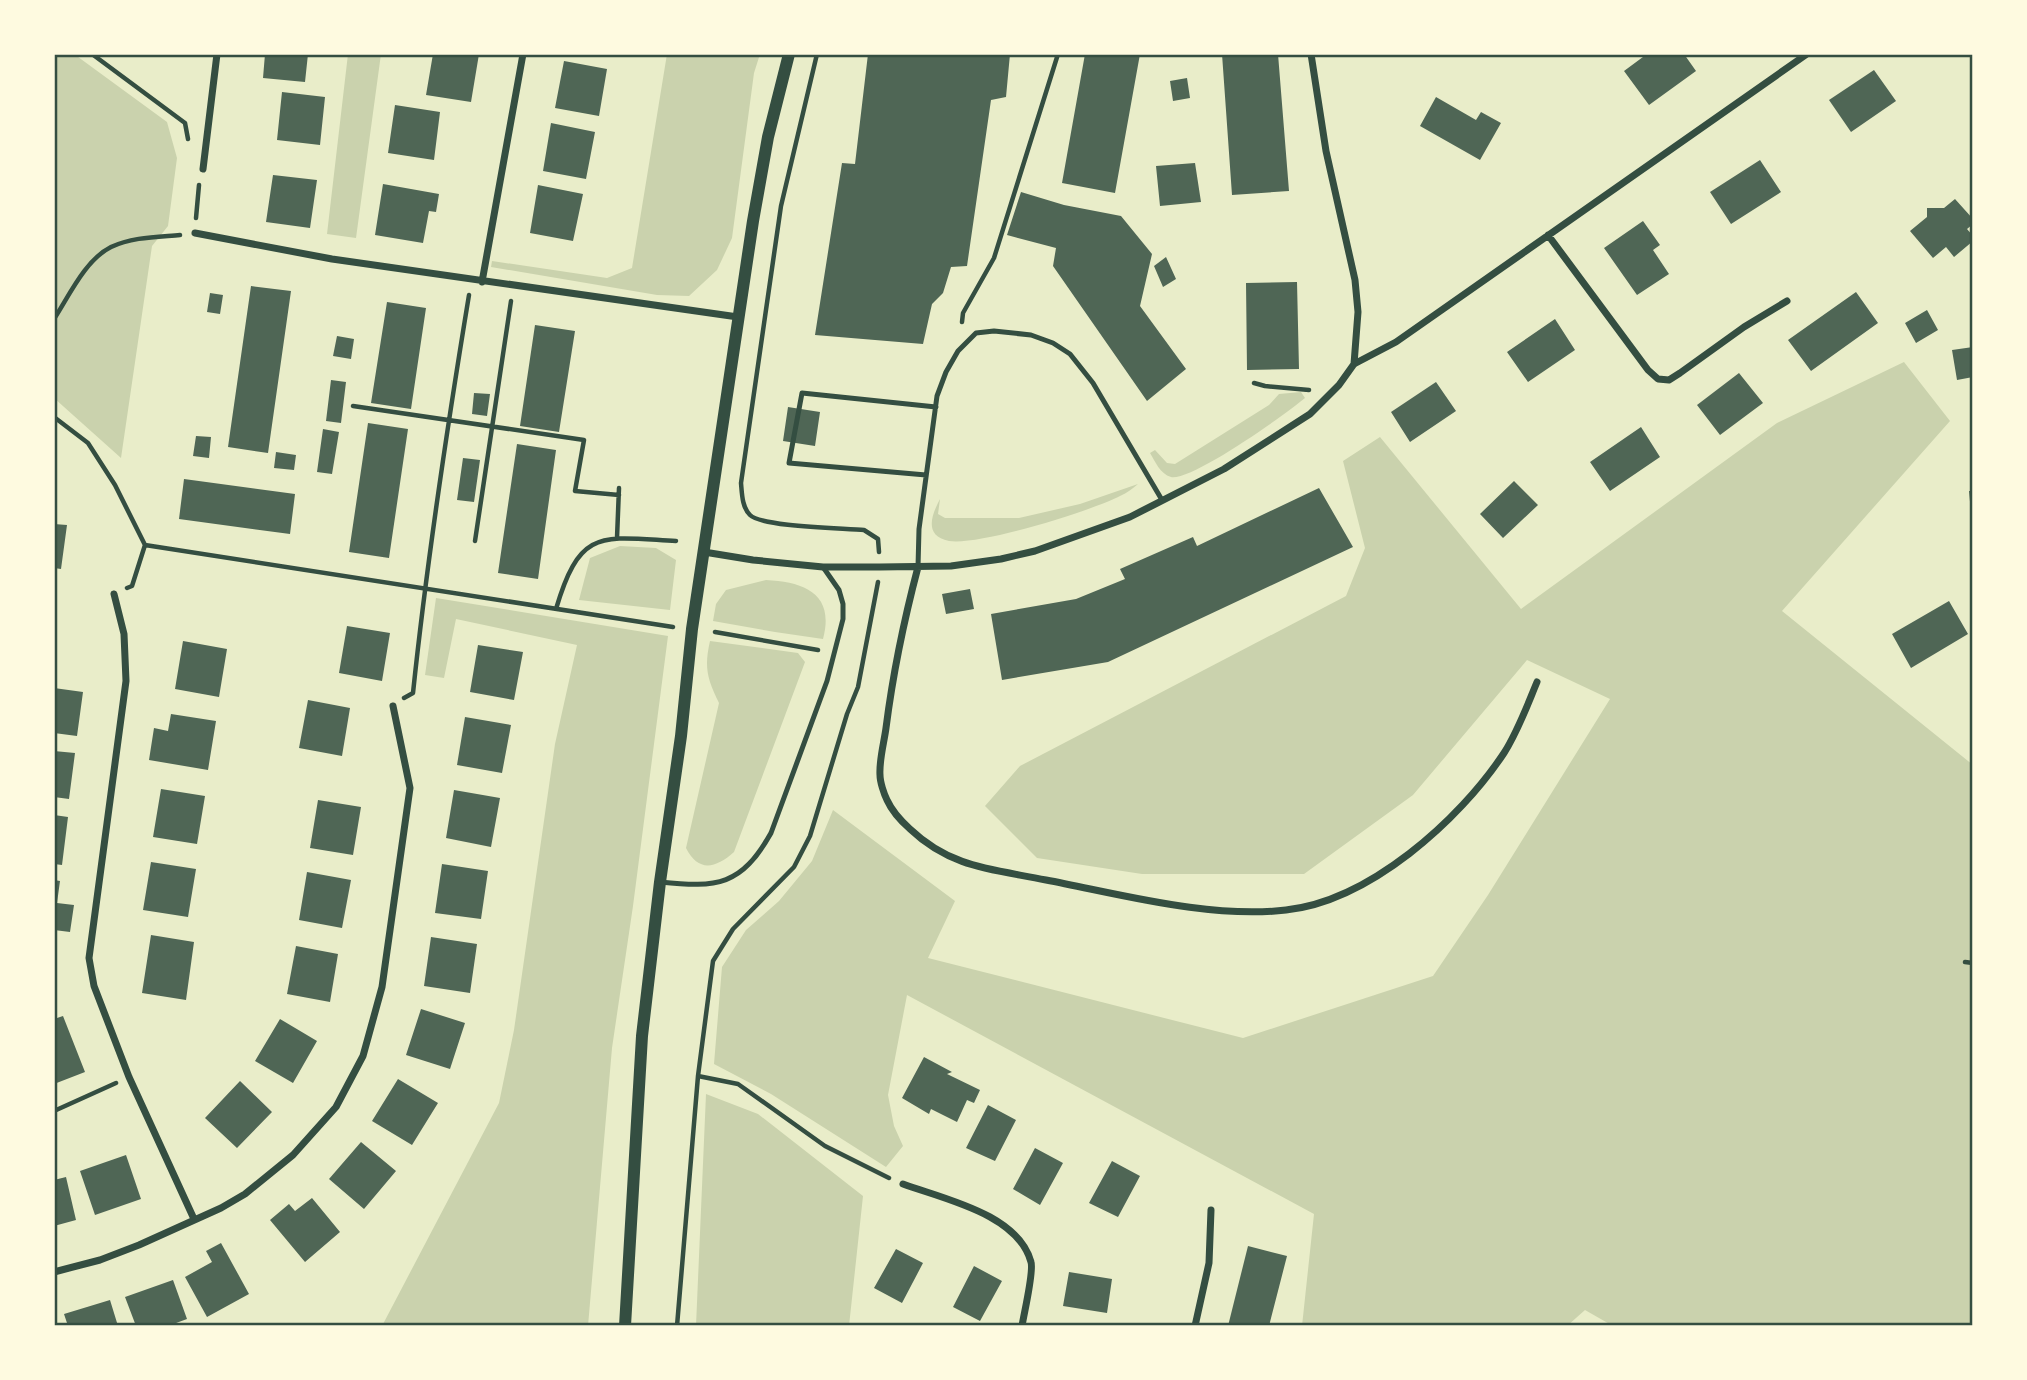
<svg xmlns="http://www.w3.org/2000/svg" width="2027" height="1380" viewBox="0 0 2027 1380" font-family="Arial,sans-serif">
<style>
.green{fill:#cad2ad}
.building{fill:#4f6655}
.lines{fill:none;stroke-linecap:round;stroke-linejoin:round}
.path{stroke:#344e41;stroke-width:4.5}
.service{stroke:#344e41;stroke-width:5}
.minor{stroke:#344e41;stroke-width:7}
.tertiary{stroke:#344e41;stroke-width:12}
.neatline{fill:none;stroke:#344e41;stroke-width:2.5}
</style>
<rect width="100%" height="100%" fill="#e9edc9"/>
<path class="green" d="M54,54H74L167,122L177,158L168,226L152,246L121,458L54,398Z
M348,54H381L356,238L327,234Z
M667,54H760L754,73L732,238L717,270L689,296L657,295L491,267L492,261L607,278L632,268Z
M1904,362L1950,421L1782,611L1973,765V1326H1613L1585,1310L1567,1326H1302L1314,1214L907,995L888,1095L894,1126L903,1146L886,1167L771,1094L714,1064L722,967L746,930L779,901L812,861L833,810L955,901L928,958L1243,1038L1433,976L1488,895L1610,699L1527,660L1413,795L1304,874H1142L1037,858L985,806L1020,766L1346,596L1365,548L1343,461L1380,437L1521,609L1777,423Z
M1301,392L1305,398C1286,414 1192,481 1171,477C1160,474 1155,461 1150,453L1155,450L1167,463L1175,464L1269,405L1279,394Z
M1138,484C1133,488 1127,493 1120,496C1091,511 979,546 949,541C924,536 931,516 940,499L938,514L945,518H1019L1080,504Z
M620,546L656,548L676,560L670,610L579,600L590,558Z
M766,580C805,582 835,594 823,639L775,632L713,621L716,604L726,590Z
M436,598L668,636L633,906L612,1048L588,1326H382L499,1103L514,1030L555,744L577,645L456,619L444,678L425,675Z
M710,641L798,653L805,662L734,852C715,869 698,872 686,848L719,703C707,679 704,667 710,641Z
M706,1094L758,1114L863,1196L849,1326H696Z"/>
<path class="building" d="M265,54H308L305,82L263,78Z
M433,54H479L471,102L426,95Z
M868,54H1010L1006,97L991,100L967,266L951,267L943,293L932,304L923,344L815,335L842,163L855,164Z
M1085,54H1140L1115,193L1062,183Z
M1222,54H1278L1289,191L1232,195Z
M1647,54H1684L1696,71L1649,105L1624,71Z
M564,61L607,69L599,116L555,108Z
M1874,70L1896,101L1851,132L1829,100Z
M1187,78L1190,98L1173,101L1170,81Z
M282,92L325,97L320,145L277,140Z
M1436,97L1476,120L1481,112L1501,123L1480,160L1420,126Z
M395,105L440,112L434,160L388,153Z
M551,123L595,132L586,179L543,171Z
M1760,160L1781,192L1731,224L1710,192Z
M1195,163L1201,202L1160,206L1156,166Z
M273,175L317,180L310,228L266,222Z
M383,184L439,194L436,212L429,211L423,243L375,235Z
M538,185L583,194L573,241L530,233Z
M1021,192L1064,205L1121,216L1152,254L1140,306L1186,369L1147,401L1053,266L1056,248L1007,235Z
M1955,199L1973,219V224L1967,229L1973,236V241L1954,257L1946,247L1933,258L1910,231L1927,217V208H1944Z
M1643,221L1660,245L1653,250L1669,274L1637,295L1604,248Z
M1166,257L1176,279L1163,287L1154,266Z
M1297,282L1299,369L1247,370L1246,283Z
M251,286L291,291L268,453L228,447Z
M1856,292L1878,323L1811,371L1788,340Z
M210,293L223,295L220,314L207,312Z
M387,302L426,308L411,409L371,403Z
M1927,310L1938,330L1916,343L1905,323Z
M1555,319L1575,350L1528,382L1507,352Z
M535,325L575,331L559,432L520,426Z
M337,336L354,339L351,359L333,356Z
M1973,347V377L1957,380L1952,350Z
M1739,373L1763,403L1720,435L1697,405Z
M331,380L346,382L341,423L326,421Z
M1436,382L1456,411L1410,442L1391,412Z
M474,393L490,394L487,416L472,414Z
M788,407L820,412L815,446L783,441Z
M368,423L408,429L389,558L349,552Z
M1641,427L1660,457L1610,491L1590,462Z
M323,429L339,432L332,474L317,472Z
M196,436L211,437L209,458L193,456Z
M517,444L556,450L538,579L498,573Z
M276,452L296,455L294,470L274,468Z
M463,458L480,460L474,502L457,500Z
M184,479L295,494L290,534L179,519Z
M1514,481L1538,505L1503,538L1480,514Z
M1319,488L1353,547L1108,662L1002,680L991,614L1076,599L1125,579L1120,569L1193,537L1197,546Z
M1969,491H1973V512H1971Z
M54,524L67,525L61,569L54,568Z
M970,589L974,609L946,614L942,594Z
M1949,601L1968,634L1911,668L1892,634Z
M347,626L390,633L382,681L339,673Z
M183,641L227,649L219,697L175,689Z
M478,645L523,652L514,700L470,692Z
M54,688L83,692L77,736L54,733Z
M308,700L350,708L342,756L299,748Z
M171,714L216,721L208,770L149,760L154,728L168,731Z
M465,717L511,725L502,773L457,765Z
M54,751L75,753L69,799L54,797Z
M161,789L205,796L197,844L153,837Z
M454,790L500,798L491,847L446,838Z
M318,800L361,807L353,855L310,848Z
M54,815L68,817L62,865L54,864Z
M151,862L196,869L188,917L143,910Z
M442,864L488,871L481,919L435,913Z
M307,872L351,880L342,928L299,920Z
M54,880L60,881L57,903L74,905L70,932L54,930Z
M151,935L194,942L186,1000L142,993Z
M431,937L477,944L470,993L424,986Z
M296,946L338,954L330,1002L287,994Z
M421,1009L465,1023L450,1069L406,1055Z
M63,1016L85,1072L54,1084V1019Z
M280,1019L317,1041L293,1083L255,1061Z
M924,1057L952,1072L947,1074L980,1090L974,1103L967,1100L957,1122L931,1109L929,1114L902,1098Z
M398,1079L438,1103L412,1145L372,1121Z
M240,1081L272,1112L237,1148L205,1118Z
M988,1105L1016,1120L995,1161L966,1148Z
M361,1142L396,1171L364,1209L329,1179Z
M1035,1148L1063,1163L1040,1205L1013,1189Z
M126,1155L141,1199L95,1215L80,1171Z
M1112,1161L1140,1176L1118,1217L1089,1203Z
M66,1177L76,1220L54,1226V1180Z
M312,1198L340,1232L305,1262L270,1220L289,1204L295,1211Z
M221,1243L249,1294L207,1317L185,1277L212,1262L206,1251Z
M1248,1246L1287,1256L1269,1326H1228Z
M896,1249L923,1263L902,1303L874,1288Z
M974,1266L1002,1281L980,1321L953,1307Z
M1069,1272L1112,1279L1107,1313L1063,1306Z
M173,1280L187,1319L168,1326H136L125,1297Z
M110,1300L118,1326H68L64,1314Z"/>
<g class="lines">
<path class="path" d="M92,54L185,123L188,139
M817,54L781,206L741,483C742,494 742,507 750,515C762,527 843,528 864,530L878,539L879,552
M196,218L199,185
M54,319C69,296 85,260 111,247C132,237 157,237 180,235
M962,322L963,313L994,258L1058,54
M1254,383L1265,386L1309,390
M353,406L584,440L575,491L619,495
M54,417L88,443L115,485L145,545L673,627
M617,538L619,488
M475,541L511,301
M127,588L132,586L145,545
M556,609C580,527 602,537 676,541
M715,632L818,650
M404,698L413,693C427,560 447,428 469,295
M1965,962L1973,963
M698,1076L738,1084L825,1146L889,1178
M54,1111L116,1083
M677,1326L698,1076L713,961L733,929L794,867L810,836L847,714L858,687L878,582"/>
<path class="service" d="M926,475L789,463L802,393L936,407
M918,567L919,529L937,396L946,372L958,351L976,333L994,331L1031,335L1053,343L1070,354L1093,383L1162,500
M660,882C718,888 741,886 771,833L827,681L843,619V604L839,590L823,567"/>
<path class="minor" d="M1311,54L1326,151L1355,280L1358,312L1354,364
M203,169L217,54
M195,233L332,259L738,317
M1548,235L1648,370L1658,379L1669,380L1680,373L1744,327L1787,301
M482,282L523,54
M704,552L753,560L823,567H880L951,566L1001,559L1035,551L1130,517L1224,469L1310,414L1339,385L1354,364L1396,342L1807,54
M918,567C904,620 893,673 886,728C884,743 879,760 880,775C880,782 884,794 887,800C892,811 901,821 910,829C951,868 992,869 1046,880C1120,894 1210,919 1286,910C1369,901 1459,821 1504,753C1518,731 1527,706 1537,682
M114,594L124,634L126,681L89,958L94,986L129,1077L194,1219
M903,1184C944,1199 1018,1214 1031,1262C1034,1272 1024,1313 1022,1326
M54,1272L100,1260L139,1245L221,1208L245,1194L293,1155L336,1107L363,1056L382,987L410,788L393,706
M1195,1326L1209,1263L1211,1210"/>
<path class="tertiary" d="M625,1326L642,1036L660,882L681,736L692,629L753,221L768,137L789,54"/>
</g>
<rect width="2027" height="1380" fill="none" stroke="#fefae0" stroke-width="112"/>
<rect x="56" y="56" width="1915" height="1268" class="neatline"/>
</svg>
